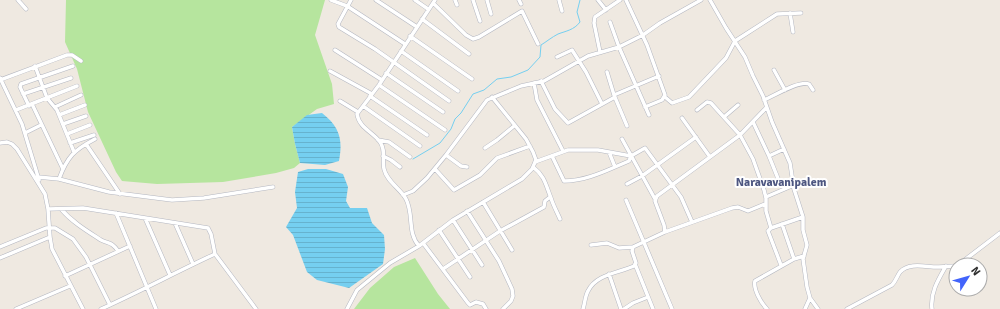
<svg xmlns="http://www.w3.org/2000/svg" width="1000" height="309" viewBox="0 0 1000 309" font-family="Signika,sans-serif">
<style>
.grass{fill:#b6e59e}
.water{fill:url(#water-rules)}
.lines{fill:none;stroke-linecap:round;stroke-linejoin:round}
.stream{stroke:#75cff0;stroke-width:1}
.minor-casing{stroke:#b4b7c1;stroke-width:4.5}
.minor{stroke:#fff;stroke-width:3.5}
.labels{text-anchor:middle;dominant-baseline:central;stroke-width:4;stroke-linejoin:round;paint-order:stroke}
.quarter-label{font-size:12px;font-weight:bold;fill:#4d5680;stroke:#fff}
</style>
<defs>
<pattern id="water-rules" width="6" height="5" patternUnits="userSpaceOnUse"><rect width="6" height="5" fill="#75cff0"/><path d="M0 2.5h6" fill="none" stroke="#66b2ce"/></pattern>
</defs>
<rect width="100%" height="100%" fill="#efe9e1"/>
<path class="grass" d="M66,0H325L315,35L332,84L334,104L317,109L292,127L295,144L300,163L294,168L276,173L223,182L157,184L122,181L116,172L88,112L77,69L65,42Z
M415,258L438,294L450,309H354L370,288L394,267Z"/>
<path class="water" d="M322,113C340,127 343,140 339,161L325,165L300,163L295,144L292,127L307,115Z
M308,169H326L343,174L348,187L346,201L350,208H367L372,223L384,235L385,249L383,264L349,288L317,280L307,272L293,235L286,227L297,208L295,192L298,172Z"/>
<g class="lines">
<path class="stream" d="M413,159L440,143L451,129L455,119L461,113L473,94L484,90L497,79L511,77L528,70L540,57L541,45C546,42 552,37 558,34C566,31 574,30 580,22L577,12L580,0"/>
<g class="minor-casing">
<path id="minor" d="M18,0L26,9
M331,0L347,6L405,44
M351,0L338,24L339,27L375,49L449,101
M376,0L417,27
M415,0L428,9
M455,0L457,5
M473,0L480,21
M487,0L491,14
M519,0L521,4
M559,0L562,11
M598,0L606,10
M626,0L647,45L665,95L662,100L645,107
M710,0L726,28L745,57L753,76L763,96L772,122L790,163L794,189L803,217V230L807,245L803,259L807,287L810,298L818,309
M433,3L466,35L473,39L479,37L522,11L538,44
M790,13L793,32
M422,19L469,54
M610,22L619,47L643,35L660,23L701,0
M410,36L472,79
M335,50L382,80
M401,51L458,91
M600,52L594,23L595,17L620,0
M557,57L572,50L586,72L602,104
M35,66L47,98L57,110L74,152
M774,70L785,90
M330,71L372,94
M607,72L614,95L627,126
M386,73L443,112
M0,78L22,124L39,180
M0,80L67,55H72L81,61
M541,81L555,109L568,123L615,97
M534,83L537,100L563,151
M379,85L445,130
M23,94L71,78
M614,95L659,76
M370,96L427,135
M665,97L672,103L689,97L726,58L735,41L777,14L801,13
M764,100C774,96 799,80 809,84L813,90
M340,101L358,112
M32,104L63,169
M29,106L20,87L21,84L73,66
M363,106L420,146
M55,107L81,95
M16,110L77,86
M697,110L707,102L711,103L740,135L753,159L764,190L766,198V211L771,228
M59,115L85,105
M724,117L738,105
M682,118L710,157
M753,122L769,156
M63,124L86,116
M25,133L41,125
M67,134L90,125
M622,139L655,199
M378,140L389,142L410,157
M0,143L7,142L12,144L17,149L45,194L48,209L50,237L52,249L83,309
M70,143L94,135
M86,144L120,194
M485,148L497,140L514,126
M609,152L615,167L629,161L631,156
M446,155L461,166L467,167
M383,156L391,160L400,167
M552,156L564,181C582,181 599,174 615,167
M535,162L568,150H598L631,156L645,148L681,197L692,222
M533,167C545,176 546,186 551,198C553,205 557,212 560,219
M435,169L454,190L480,175L497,158L530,146
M38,177L59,179L109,192L172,200L204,198L273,187
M59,179C67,157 74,150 95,139
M779,181L769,156L784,149
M627,184L642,176L696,137
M403,195L413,191L427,178L446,155L487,100L521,86L544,81L588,56L619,47L649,115
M766,197L794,185
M626,200L672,309
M483,202L512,250
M48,209L83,208L208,228L211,234L215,254L256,309
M61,209C72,222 87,231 101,240C109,244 112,242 118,251
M467,211L499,261L512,289L513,296L511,301L503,309
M116,213L156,309
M145,218L170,275
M453,220L482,265
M175,223L193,264
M782,224L794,259
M439,230L470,277
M665,232L732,208L738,207L748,211L765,204
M423,243L468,303L470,305L476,302L483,304L486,309
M591,245L607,243L619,248L633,247
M419,246C407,233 414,214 406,199C400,188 387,182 384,169C382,160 386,150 380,142C373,132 359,128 357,114L379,85L435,0
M0,247L46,228H55L73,239L86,257L110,305
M0,258L50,237
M635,264L653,309
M781,265L768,231L771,228L803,217
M958,265L1000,233
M443,269L500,231L544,207L545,201L550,197
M609,274L621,309
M65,276L130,246
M16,309L70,286
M101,309C139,292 176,272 215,254
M347,309L357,290L390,263L419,246L453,220L522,179L532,169L536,160L533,152L526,139L492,97
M583,309C585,303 585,296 588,291C596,274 619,273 634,266L636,263L632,251L633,247L665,232L664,225L655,201L657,196L740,135L766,108
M624,309L633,303L648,297
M767,309C761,303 753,289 755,281L794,259L804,256
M805,309L810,298
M847,309L892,285C896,281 897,276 900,272C909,262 926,267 937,267C943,267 950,266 956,266
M932,309C930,293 938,280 946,266"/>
</g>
<use href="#minor" class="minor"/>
</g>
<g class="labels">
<g class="quarter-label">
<text x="781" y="182">Naravavanipalem</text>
</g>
</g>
<g transform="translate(968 277) rotate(53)"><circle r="19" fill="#ffffff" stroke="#ababab"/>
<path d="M0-3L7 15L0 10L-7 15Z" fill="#4264fb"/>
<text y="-6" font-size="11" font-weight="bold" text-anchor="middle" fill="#2e2e2e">N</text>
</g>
</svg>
